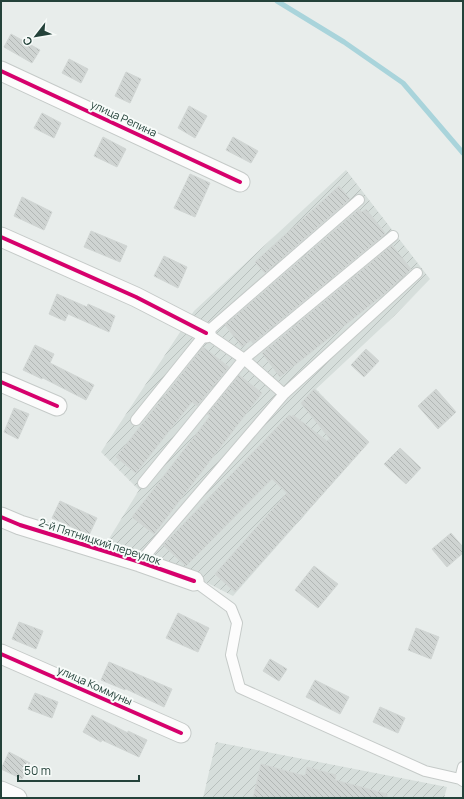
<svg xmlns="http://www.w3.org/2000/svg" width="464" height="799" viewBox="0 0 464 799" font-family="Manrope,sans-serif">
<style>
.industrial{fill:url(#industrial-furrows)}
.lines{fill:none;stroke-linecap:round;stroke-linejoin:round}
.stream{stroke:#a9d4db;stroke-width:5}
.building{fill:url(#building-back-hatch);stroke:#d1d6d4}
.lane-casing{stroke:#c5cac8;stroke-width:12}
.street-casing{stroke:#c5cac8;stroke-width:21}
.lane{stroke:#fcfcfc;stroke-width:10}
.street{stroke:#fcfcfc;stroke-width:19}
.cycleway-casing{stroke:#f7fbf9;stroke-width:6}
.cycleway{stroke:#d6006c;stroke-width:4}
.labels{text-anchor:middle;dominant-baseline:central;stroke-width:4;stroke-linejoin:round;paint-order:stroke}
.street-label{font-size:11px;fill:#24423a;stroke:#f7fbf9}
</style>
<defs>
<pattern id="industrial-furrows" width="10" height="10" patternUnits="userSpaceOnUse"><rect width="10" height="10" fill="#d6dedb"/><path d="M-1 1l2-2M0 10L10 0M9 11l2-2" fill="none" stroke="#b8c0bd"/></pattern>
<pattern id="building-back-hatch" width="6" height="6" patternUnits="userSpaceOnUse"><rect width="6" height="6" fill="#cfd4d2"/><path d="M-1 5l2 2M0 0l6 6M5-1l2 2" fill="none" stroke="#b2b7b5"/></pattern>
</defs>
<rect width="100%" height="100%" fill="#e8edeb"/>
<path class="industrial" d="M346,170L430,279L394,316L316,389L349,424L369,442L233,596L184,571L107,542L139,490L101,452L194,311Z
M216,742L447,787L444,798H203Z"/>
<g class="lines">
<path class="stream" d="M277,1L344,42L403,83L463,153"/>
</g>
<path class="building" d="M11,34L40,50L32,63L4,47Z
M69,59L88,69L81,83L62,73Z
M126,72L141,79L130,103L115,96Z
M189,106L207,116L195,138L178,128Z
M42,113L61,123L54,138L34,128Z
M103,137L126,149L117,167L94,156Z
M233,137L258,151L251,163L226,150Z
M190,174L210,183L195,217L174,208Z
M339,186L350,199L265,273L255,262Z
M22,197L52,212L44,230L14,216Z
M359,209L362,212L366,209L385,233L384,235L253,343L251,340L242,347L225,325Z
M91,231L127,246L120,262L84,247Z
M392,245L411,269L389,290L280,377L262,353Z
M164,256L187,267L178,288L154,276Z
M57,294L87,307L88,304L115,316L109,332L68,314L65,321L49,314Z
M35,345L54,354L50,363L94,385L86,400L43,378L42,379L23,370Z
M203,347L229,367L197,406L192,402L136,473L116,457Z
M366,349L379,361L364,377L351,365Z
M239,375L262,393L154,534L132,517L210,416L207,414Z
M314,389L369,442L235,592L215,574L287,493L272,479L186,566L163,545L289,415L292,417L293,415L327,441L330,439L301,403Z
M436,389L456,412L438,429L418,406Z
M14,408L29,414L18,439L4,432Z
M400,448L421,468L406,484L384,464Z
M60,501L97,518L89,535L52,518Z
M451,533L463,547V553L447,567L432,549Z
M314,566L338,584L318,608L295,590Z
M178,613L209,628L198,652L166,638Z
M19,622L43,631L36,649L12,639Z
M416,628L439,637L431,659L408,650Z
M270,659L287,669L279,681L263,671Z
M109,662L172,689L164,707L126,689L125,690L101,680Z
M315,680L349,697L340,714L306,697Z
M35,693L58,702L52,718L28,709Z
M380,707L405,718L398,733L373,722Z
M92,715L128,733V731L147,740L139,757L102,740L101,742L83,732Z
M9,752L30,763L22,779L1,769Z
M261,764L305,776L307,767L336,775L335,780L387,794V798H253Z"/>
<g class="lines">
<g class="lane-casing">
<path id="lane" d="M206,333L244,359L284,394
M136,420L206,333L359,200
M143,483L244,359L393,236
M140,562L284,394L417,273
M194,581L231,608L237,623L231,655L240,688L425,771L460,779L463,781
M460,779L463,767"/>
</g>
<g class="street-casing">
<path id="street" d="M1,71L240,182
M1,237L136,297L206,333
M1,382L57,406
M1,517L20,525L140,562L194,581
M1,654L181,733
M1,791L17,798"/>
</g>
<use href="#lane" class="lane"/>
<use href="#street" class="street"/>
<g class="cycleway-casing">
<path id="cycleway" d="M1,71L240,182
M1,237L136,297L206,333
M1,382L57,406
M1,517L20,525L140,562L194,581
M1,654L181,733"/>
</g>
<use href="#cycleway" class="cycleway"/>
</g>
<g class="labels">
<g class="street-label">
<text transform="translate(124 118) rotate(25)">улица Репина</text>
<text transform="translate(100 541) rotate(18)">2-й Пятницкий переулок</text>
<text transform="translate(95 685) rotate(24)">улица Коммуны</text>
</g>
</g>
<rect width="464" height="799" fill="none" stroke="#24423a" stroke-width="4"/>
<g transform="translate(36 36) rotate(239)" stroke="#f7fbf9" stroke-width="3" paint-order="stroke">
<path d="M0-3L7 15L0 10L-7 15Z" fill="#24423a"/>
<text y="-6" font-size="11" font-weight="bold" text-anchor="middle" fill="#24423a">С</text>
</g>
<path d="M18 775v6h121v-6" fill="none" stroke="#24423a" stroke-width="2"/>
<text x="24" y="775" font-size="12" fill="#24423a" stroke="#f7fbf9" stroke-width="3" paint-order="stroke">50 m</text>
</svg>
